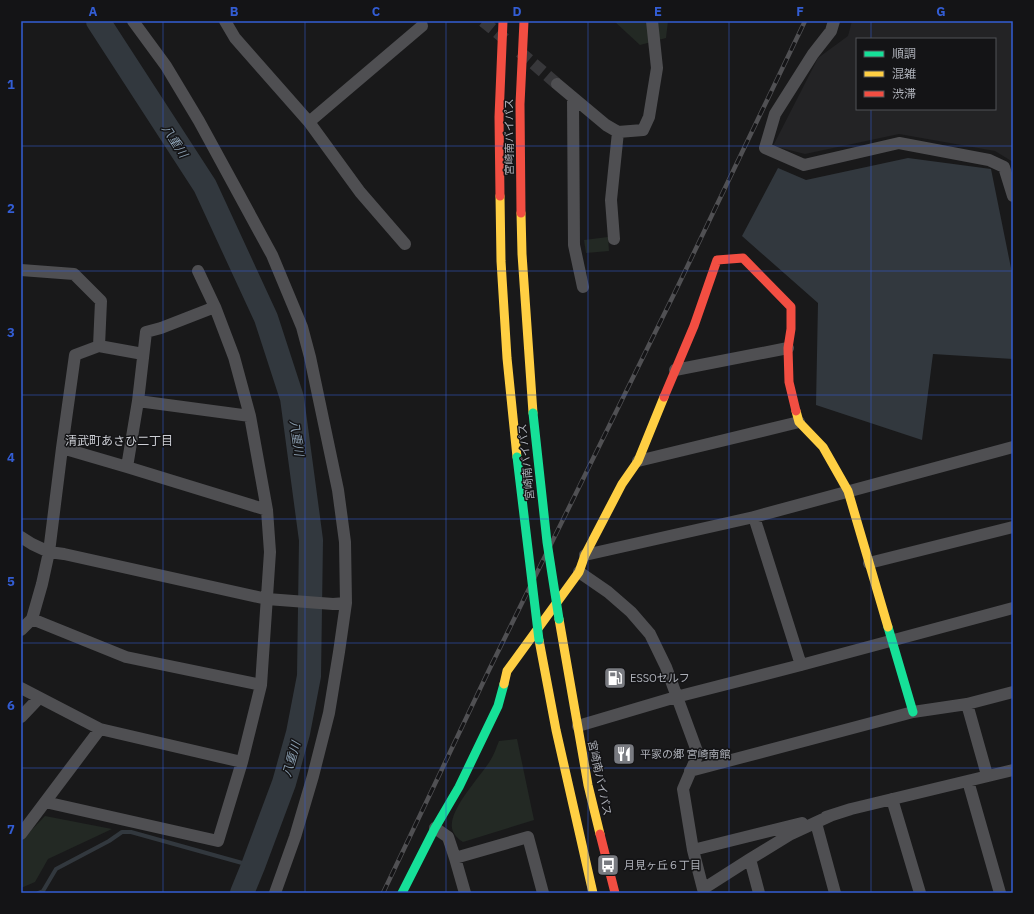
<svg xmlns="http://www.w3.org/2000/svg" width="1034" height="914" viewBox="0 0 1034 914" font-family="'IBM Plex Sans','Noto Sans JP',sans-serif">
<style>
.built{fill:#232325;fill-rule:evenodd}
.green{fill:#232924}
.water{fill:#32383e}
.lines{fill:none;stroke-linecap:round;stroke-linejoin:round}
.stream{stroke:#32383e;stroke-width:4}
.river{stroke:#32383e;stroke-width:24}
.street-tunnel{stroke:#37373a;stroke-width:12;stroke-dasharray:12 6;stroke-linecap:butt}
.street{stroke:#4f4f52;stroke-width:12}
.fast{stroke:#16e098;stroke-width:9}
.slow{stroke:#ffcf43;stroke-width:9}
.jam{stroke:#f24e42;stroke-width:9}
.rail-casing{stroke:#505053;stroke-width:4.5}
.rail{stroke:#141416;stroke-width:3;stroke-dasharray:9;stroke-linecap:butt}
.fast-bridge{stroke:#16e098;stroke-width:9}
.grid{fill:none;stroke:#335dd3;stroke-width:1;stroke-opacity:0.55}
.labels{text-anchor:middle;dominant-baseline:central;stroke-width:3;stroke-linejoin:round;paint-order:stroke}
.street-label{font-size:11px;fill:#adb0b8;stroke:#141416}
.poi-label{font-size:11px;fill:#adb0b8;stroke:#141416;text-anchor:start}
.water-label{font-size:12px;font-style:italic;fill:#899daf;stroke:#141416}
.neighbourhood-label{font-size:12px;fill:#cdcfd5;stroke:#141416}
.neatline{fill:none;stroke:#335dd3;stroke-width:1.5}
.grid-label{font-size:13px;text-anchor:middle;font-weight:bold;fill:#335dd3}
</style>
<rect width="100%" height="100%" fill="#19191a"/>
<path class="built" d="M852,21H1010L1013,22V162L995,151L899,134L805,154L773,146L818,58L848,36ZM857,39H995V109H857Z"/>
<path class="green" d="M614,21H668L666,38L640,45Z
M608,237L609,251L586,253L584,240Z
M517,739L534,820L463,842C458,839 453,834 452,828C449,809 480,777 490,761C494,755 496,748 499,741Z
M45,816L112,829L48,859L35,882L21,888V841Z"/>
<path class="water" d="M908,158L991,169L1013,278V359L933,354L922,440L816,405L818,303L742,236L778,168L806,180Z"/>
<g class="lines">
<path class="stream" d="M38,893L43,891L56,869L109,841L122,832H131L253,866"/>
<path class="river" d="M98,21L205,186L266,318L292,398L311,540L309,676L298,733L284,783L253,866L242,893"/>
<path class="street-tunnel" d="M483,21L505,39
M520,52L557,84"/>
<path class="street" d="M133,21L166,66L199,121L272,255L302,327L310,357L338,490L345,542L346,603L339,652L329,713L313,776L295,837L275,893
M225,21L235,38L309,122L360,192L405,244
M834,21L831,31L813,54L775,114L765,148L804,165L899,143L989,160L1004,167L1013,196
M557,84L606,125L618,132L643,130L649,117L657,68L652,21
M573,98L574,245L583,287
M309,122L422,26
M614,239L611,200L618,132
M21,270L74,274L101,301L99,346
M675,370L788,348
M138,401L250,416
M62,448L127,467L267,510
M638,461L799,422
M127,467L138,401L146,332L161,328L215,307
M754,517L801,665
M21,537L32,544L49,552L64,554L267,599L333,604L346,603
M585,555L754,517L1013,447
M869,563L1013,527
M579,572L608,592L631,612L650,634L666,667L698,754L683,789L693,850L703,889L750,859L791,834L832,815
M32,619L126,657L261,685
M21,630L32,619L42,584L49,552L62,448L75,355L99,346L143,354
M21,688L100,729L242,762
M967,704L987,775
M21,717L39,698
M578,726L676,697L801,665L1013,608
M690,771L913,712L967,704L1013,692
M968,781L1000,893
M892,799L920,893
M45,802L218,841L242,762L261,685L270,552L267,510L250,416L234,357L215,307L198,271
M826,817L851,809L1013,770
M816,823L835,893
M435,828L448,837L455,858L465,893
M21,834L100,729
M693,850L802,823
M455,858L528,837L543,893
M750,859L759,893"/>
<path class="fast" d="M888,627L913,712
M402,893L435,828L459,787L498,706L504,684"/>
<path class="slow" d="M500,196L501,261L507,358L517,457
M521,213L522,254L533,413
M796,411L799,422L823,447L848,491L888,627
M559,619L588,785L600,834
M539,640L556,730L593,893
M504,684L507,671L579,572L585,555L622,484L638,461L664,397"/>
<path class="jam" d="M500,196L499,117L503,21
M521,213L520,104L524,21
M664,397L694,326L717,260L743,258L791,307V329L788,348L789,382L796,411
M600,834L615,893"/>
<g class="rail-casing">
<path id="rail" d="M383,893L433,788L489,670L677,288L805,21"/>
</g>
<use href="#rail" class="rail"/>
<path class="fast-bridge" d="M533,413L547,542L559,619
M517,457L539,640"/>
</g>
<path class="grid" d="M163,21V893M305,21V893M446,21V893M588,21V893M729,21V893M871,21V39M871,109V893M21,146H1013M21,271H1013M21,395H1013M21,519H1013M21,643H1013M21,768H1013"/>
<defs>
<g id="fuel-square" transform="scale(1.15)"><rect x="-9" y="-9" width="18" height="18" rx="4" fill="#797b81" stroke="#141416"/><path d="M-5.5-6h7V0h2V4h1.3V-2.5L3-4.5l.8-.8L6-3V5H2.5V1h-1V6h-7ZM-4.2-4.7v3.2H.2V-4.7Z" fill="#fff"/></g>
<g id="restaurant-square" transform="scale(1.15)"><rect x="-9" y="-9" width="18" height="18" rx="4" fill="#797b81" stroke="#141416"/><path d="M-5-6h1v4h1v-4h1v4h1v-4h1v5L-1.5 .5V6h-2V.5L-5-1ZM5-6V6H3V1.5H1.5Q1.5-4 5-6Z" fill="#fff"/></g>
<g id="bus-square" transform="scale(1.15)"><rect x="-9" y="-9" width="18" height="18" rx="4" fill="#797b81" stroke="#141416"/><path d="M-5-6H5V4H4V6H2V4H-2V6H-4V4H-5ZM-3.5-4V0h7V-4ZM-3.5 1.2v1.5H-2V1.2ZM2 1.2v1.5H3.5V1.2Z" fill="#fff"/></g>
</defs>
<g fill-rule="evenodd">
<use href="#fuel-square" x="615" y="678"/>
<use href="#restaurant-square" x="624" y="754"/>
<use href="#bus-square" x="608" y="865"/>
</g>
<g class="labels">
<g class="street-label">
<text transform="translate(509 137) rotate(-90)">宮崎南バイパス</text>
<text transform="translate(526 462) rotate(-96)">宮崎南バイパス</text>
<text transform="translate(600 778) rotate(78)">宮崎南バイパス</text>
</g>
<g class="poi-label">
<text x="630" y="678">ESSOセルフ</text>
<text x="640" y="754">平家の郷 宮崎南館</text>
<text x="624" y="865">月見ヶ丘６丁目</text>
</g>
<g class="water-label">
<text transform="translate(175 141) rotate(57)">八重川</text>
<text transform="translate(297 438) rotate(82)">八重川</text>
<text transform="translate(291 759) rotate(-74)">八重川</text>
</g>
<g class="neighbourhood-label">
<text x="119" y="440">清武町あさひ二丁目</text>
</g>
</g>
<rect width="1034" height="914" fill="none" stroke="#141416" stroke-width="44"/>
<rect x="856" y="38" width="140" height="72" fill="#141416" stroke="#515257"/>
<rect x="864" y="51" width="20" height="6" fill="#16e098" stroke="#515257"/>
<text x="892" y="58" font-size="12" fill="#adb0b8">順調</text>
<rect x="864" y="71" width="20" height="6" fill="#ffcf43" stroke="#515257"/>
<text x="892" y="78" font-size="12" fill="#adb0b8">混雑</text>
<rect x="864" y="91" width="20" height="6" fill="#f24e42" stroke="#515257"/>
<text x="892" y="98" font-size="12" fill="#adb0b8">渋滞</text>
<rect x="22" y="22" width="990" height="870" class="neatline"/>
<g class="grid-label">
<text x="93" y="16">A</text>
<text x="234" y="16">B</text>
<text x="376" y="16">C</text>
<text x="517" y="16">D</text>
<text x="658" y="16">E</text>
<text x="800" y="16">F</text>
<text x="941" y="16">G</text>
<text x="11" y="89">1</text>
<text x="11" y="213">2</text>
<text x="11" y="337">3</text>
<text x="11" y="462">4</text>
<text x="11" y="586">5</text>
<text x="11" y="710">6</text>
<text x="11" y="834">7</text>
</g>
</svg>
